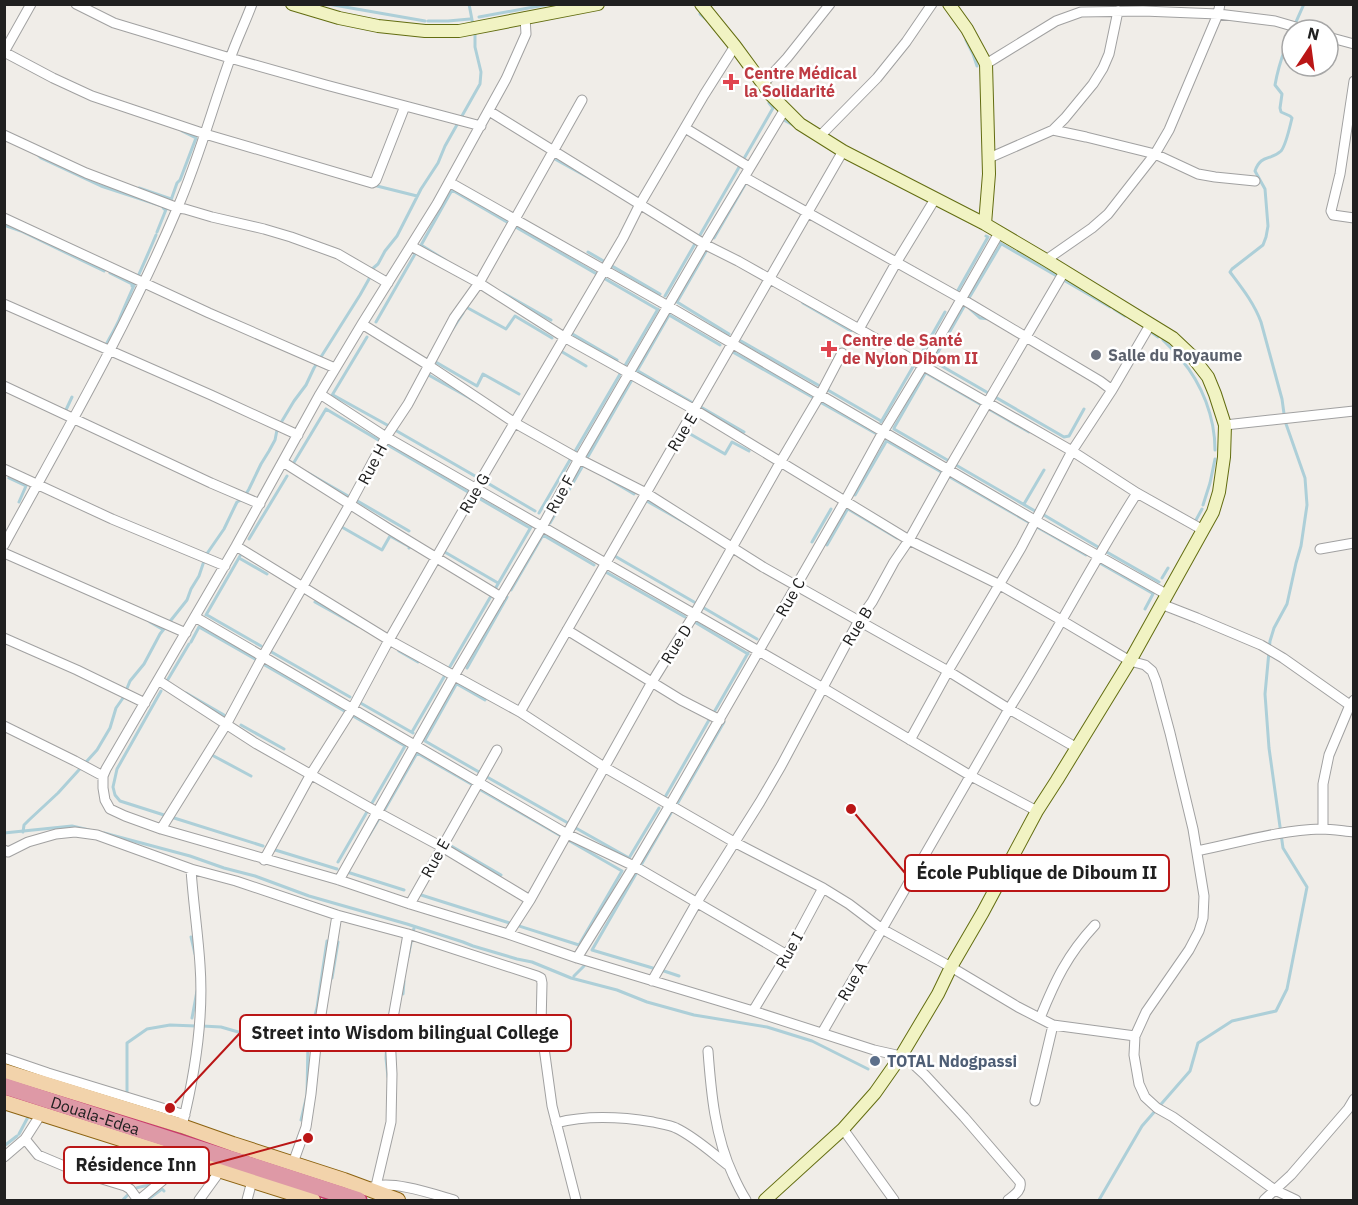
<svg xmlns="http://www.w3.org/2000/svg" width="1358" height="1205" viewBox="0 0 1358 1205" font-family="'IBM Plex Sans',sans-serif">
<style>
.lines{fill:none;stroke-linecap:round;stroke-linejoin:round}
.stream{stroke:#adcfd8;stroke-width:3}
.street-casing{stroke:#a1a1a1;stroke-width:11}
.secondary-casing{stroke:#636d11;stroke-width:14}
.primary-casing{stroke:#8c6311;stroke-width:16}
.highway-casing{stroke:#c83a6b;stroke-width:19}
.street{stroke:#fff;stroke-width:9}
.secondary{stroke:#f1f3c3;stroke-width:12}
.primary{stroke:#f2d3ab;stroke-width:14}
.highway{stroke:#de99a6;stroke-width:16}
.health-dot{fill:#e0444e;stroke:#fff;stroke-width:2}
.worship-dot{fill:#6b7280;stroke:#fff;stroke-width:2}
.service-dot{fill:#5c6f8a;stroke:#fff;stroke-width:2}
.labels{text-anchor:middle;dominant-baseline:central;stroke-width:5;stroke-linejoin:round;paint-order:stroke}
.health-label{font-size:16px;font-weight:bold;fill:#be3a42;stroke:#fff;text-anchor:start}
.worship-label{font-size:16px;font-weight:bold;fill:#5b616d;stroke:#fff;text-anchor:start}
.street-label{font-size:16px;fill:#202020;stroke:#fff}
.service-label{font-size:16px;font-weight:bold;fill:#4e5e75;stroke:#fff;text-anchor:start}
.leader{fill:none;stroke:#ba1616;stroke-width:2}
.callout-dot{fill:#ba1616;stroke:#fff;stroke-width:2}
.callout{fill:#fff;stroke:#ba1616;stroke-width:2}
.callout-label{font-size:18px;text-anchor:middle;font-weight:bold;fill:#202020}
</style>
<rect width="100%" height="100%" fill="#f0ede8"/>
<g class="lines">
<path class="stream" d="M328,4L425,21
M469,4L473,25
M700,14L706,19
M479,17L550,4
M428,21H448L470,19
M966,40L973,54L977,66
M782,119L793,125
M37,154L41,158L101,186L162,206L164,209
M553,158L591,179
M373,185L417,196
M139,188L171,199
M170,203L177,183L180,180L196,138L182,131
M4,225L21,231L104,271
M157,232L167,207
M714,238L747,181
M1000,243L1110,307
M421,245L445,260
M420,247L452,190L657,309
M708,248L677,302L729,334
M588,252L660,294
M110,273L132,284V286
M957,292L988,237L986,236
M503,293L551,320
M665,296L773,108L769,103
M969,298L1001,244
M803,303L851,331
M466,307L506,329L515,316L552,338
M970,309L980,318L990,319
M1114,309L1125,316
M376,322L415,254
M452,330L463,313
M569,332L617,360
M1151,332L1158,337
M1163,340L1178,355
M741,341L818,385
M106,345C110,337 115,329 119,320C131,291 144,264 156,235
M559,350L586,366
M731,351L814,398
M920,356L945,312
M1181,359C1202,384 1215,417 1215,450
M434,361L477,386L483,374L519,394
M933,361L1064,437L1069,436L1084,409
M933,361L966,303
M638,371L693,403
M926,373L1029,432
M427,374C442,383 458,391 473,400
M826,389L881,421
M333,395L389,426
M331,397L367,337
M820,402L875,433
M699,406L744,432
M326,409L380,441
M65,412L72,397
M881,422L914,365
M894,428L926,372
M894,429L1035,511
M395,430L428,449
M684,433L685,431L725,454L732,442L749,451
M887,441L943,473
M386,444L468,492
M430,450L475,476
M294,465L293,464L326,409
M308,473L348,496
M948,476L1030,523
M9,478L26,486L19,502
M607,478L634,494
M484,481L535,511
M855,495L887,440
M475,496L530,528
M354,499L409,531
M645,500L691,526
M1024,504L1044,470
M1203,505L1210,483L1215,459
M848,509L897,538
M539,513L658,309
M1044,515L1098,547
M1196,520L1202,509
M550,523L669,315L720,345
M340,526L382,550L390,536L410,547L409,548
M1037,527L1086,555
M543,535L594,565
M249,539L287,476
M812,542L831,509
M827,545L847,510
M444,549L443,551L498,583
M1105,551L1159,582
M613,555L694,602
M239,558L267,574
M1098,562L1152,593
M604,571L685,617
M1162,578L1168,568
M511,590L543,535
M315,602L358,626
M704,608L757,639
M1145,609L1153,594
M206,615L240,556
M207,615L261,646
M693,621L748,654
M150,622L162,629
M199,627L255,659
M191,642L199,627
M268,650L350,697
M399,651L418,662
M263,664L405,746L338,862
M467,668L507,597
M167,681L189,644
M457,684L485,700
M161,691L117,769L113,787L115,795L120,801L164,815
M186,693L224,715
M357,701L413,733
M713,714L748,653
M241,725L284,749
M412,732L531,527
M425,740L458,681
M425,741L479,772
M417,753L473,785
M210,754L251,776
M487,777L568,823
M664,799L709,720
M676,806L724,722
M385,809L417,753
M171,817L263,846
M574,827L629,858
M23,832L24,825L29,820L58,793L97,750L110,728L116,708L123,698L130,681L144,664L160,634L187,600L191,589L199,576L206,555L224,529L235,506L237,502L243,499L249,489L261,464L269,451L275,440L277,430L282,421L294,401L306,385L314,368L360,295L369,279L371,270L378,264L385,251L397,236L421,189L438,163L445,146L480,84L481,72L475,47V32
M4,833L72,826L89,830
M104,833L190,856L224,868L255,876L309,896L407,924L463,942L473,946L517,959L532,962L571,978L617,990L647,1002L694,1015L767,1027L812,1041L868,1069
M368,837L380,817
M446,843L501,875
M272,849L337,869
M629,858L659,808
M347,872L404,890
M418,894L579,945L622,871L479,789
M191,937L195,954
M408,957L414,928
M656,969L592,950L671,813
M661,970L679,976
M574,976L584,966
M332,978L338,942
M403,994L404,981
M192,1018L197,991
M202,1026L221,1027L273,1042L308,1041
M387,1041L386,1058L388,1077
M127,1093V1043L147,1029L170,1025L196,1026
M301,1120L307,1095L308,1041L317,1008L327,941
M19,1134L29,1115
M4,1146L17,1136
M123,1200C135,1187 133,1188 151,1185L160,1173L162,1166
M147,1200L162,1189L164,1191
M1099,1200L1142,1126L1190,1071L1198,1043L1232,1021L1276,1011L1287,989L1307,887L1283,848L1269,748L1265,694L1270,641L1274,628L1287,604L1296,563L1301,546L1307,505L1305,478L1285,421L1282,399L1261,322C1254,303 1242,288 1230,272L1232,269L1263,245L1266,237L1268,226L1265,189L1255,171C1261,154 1270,161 1281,151C1286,145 1290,126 1292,118L1290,116L1281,112L1280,108L1282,94L1275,85C1280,56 1292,31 1304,4"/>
<g class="street-casing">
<path id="street" d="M76,4L114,23L230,58L326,85L481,126
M525,17L526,34L506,79L437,204L362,324L320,394L236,546L106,769L103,776V788L105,800L110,809L125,816L161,829L339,880L410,904L508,934L577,958L753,1011L874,1050L901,1056L911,1062L925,1075L964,1117L1020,1182C1022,1191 1014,1195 1008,1200
M1328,37L1354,44
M4,52L53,78L92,96L205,134L372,183L374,182L376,180L405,106
M4,52L31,4
M986,64L1056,21L1081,12L1143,11L1218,14L1220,4
M1354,81L1340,174L1331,211L1333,215L1354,218
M763,84L787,58L830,4
M489,111L704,244L738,261L859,329L1072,451L1137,493L1203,530
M685,128L749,167
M1053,130L1086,137L1155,154L1198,174L1215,177L1255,181
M4,135L86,173L178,208L185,209L212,217L264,229L291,237L338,254L388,283
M820,136L877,78L906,42L932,4
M989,158L1053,130L1065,118L1093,84L1103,68L1109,54L1118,11
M744,177L962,299L1100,381L1112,390
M449,182L668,306L1036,521L1166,594
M4,218L209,313L335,368
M411,246L479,283L564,337L695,410L909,540L1000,585L1061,620L1130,661L1145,665L1152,671L1156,681L1170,733L1193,829L1204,896L1203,918L1199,931L1189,950L1146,1012L1135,1036L1134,1055L1139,1084L1145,1097L1157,1108L1173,1117L1275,1190L1296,1200
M1046,260L1092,228L1108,214L1155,154L1169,130L1218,14L1275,21L1306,30
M4,304L211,395L298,435
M362,324L428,365L515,423L579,459L646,493L763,567L948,671L1009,709L1077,748
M859,329L896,263L935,199
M4,386L211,483L260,504
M320,394L386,437L823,688L971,776L1037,811
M1225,425L1354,411
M283,462L389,529L501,597
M4,469L112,519L225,566
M4,545C64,435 128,325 177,209C198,161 212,109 230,59C236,41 245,23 252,4
M236,546L389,640L520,712L604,767L734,842L823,888L849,904L882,929L951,967L1018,1007L1053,1025L1135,1036
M1320,549L1354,543
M4,553L186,633
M1161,604L1197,618L1261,645L1283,658L1354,708
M195,617L567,834L634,866L787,955
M567,630L681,700L720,720
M4,638L77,670L145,703
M158,680L255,743L377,812L442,847L530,900
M520,712L843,151
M4,726L75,761L103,776
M910,740L948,671L1021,548L1072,451L1112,390L1150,325
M161,829L227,723L263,656L350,504L386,437L408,404L454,318L479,283L582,100
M1323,829V784L1329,755L1350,705L1354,700
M4,850L8,852L28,842L56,834L75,832L97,835L191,869L236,881L337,915L408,934L537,976L541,978L542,983L541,1026L552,1106L576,1200
M1197,851C1237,843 1280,830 1321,829C1332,829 1343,831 1354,832
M264,860L311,774L352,709L389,640L476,488L623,238L640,204L704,95L735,46
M339,880L454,676L542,527L579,459L704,244L785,109
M410,904L497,750
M508,934L530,900L652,682L673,648L694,615L781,461L820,395L842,353
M577,958L634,866L670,805L845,501L883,432L923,366L999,233
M652,981L697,902L760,802L781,766L859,620L872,602L894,562L909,540L948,470L1064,272
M753,1011L787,955L823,888
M1040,1018C1055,981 1067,955 1095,925
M822,1033L1009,709C1054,638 1092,563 1137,493
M708,1051C711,1092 715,1137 733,1175C737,1184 741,1192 746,1200
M4,1058L48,1073L185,1115
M1035,1101L1053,1025
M556,1123C587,1115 622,1117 653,1122C661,1124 669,1125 676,1128C695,1137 712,1153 729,1166
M182,1126C195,1074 204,1019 200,965C198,933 193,901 191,869
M843,1129L894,1200
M25,1139L38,1155L76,1171L125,1186L130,1189L138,1200
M4,1157L25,1139L41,1114
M293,1163L306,1127L311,1094L316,1046L337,915
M376,1186L391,1122L392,1074L390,1035L408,934
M372,1187C392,1180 433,1194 454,1200
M139,1200L162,1181L185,1159
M199,1200L220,1171
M247,1200L252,1181
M1264,1200L1291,1175L1348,1109L1354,1099"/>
</g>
<g class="secondary-casing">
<path id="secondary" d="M292,4L339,18L378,26L425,31H459L598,4
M701,4L735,46L771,95L800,124L843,151L985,224L1046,260L1173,338L1191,355L1208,377L1215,394L1225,425L1224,457L1219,492L1213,512L1130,661L1057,780L1037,811L983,912L951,967L938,994L901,1056L875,1093L843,1129L765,1200
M949,4L967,29L986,64L989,174L985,224"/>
</g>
<g class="primary-casing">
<path id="primary" d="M4,1071L182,1126L233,1144L344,1180L398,1200
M4,1102L313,1200"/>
</g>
<g class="highway-casing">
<g id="highway">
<path id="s1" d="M4,1086L358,1200"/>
</g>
</g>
<use href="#street" class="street"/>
<use href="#secondary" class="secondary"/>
<use href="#primary" class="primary"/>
<use href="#highway" class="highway"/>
</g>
<g class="health-dot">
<path d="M728 73h6v6h6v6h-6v6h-6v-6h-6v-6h6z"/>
<path d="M826 340h6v6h6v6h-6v6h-6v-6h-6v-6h6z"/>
</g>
<circle class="worship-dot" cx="1096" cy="355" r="6"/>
<circle class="service-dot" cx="875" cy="1061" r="6"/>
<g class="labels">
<g class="health-label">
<text x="744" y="73">Centre Médical<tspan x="744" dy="18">la Solidarité</tspan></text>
<text x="842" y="340">Centre de Santé<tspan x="842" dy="18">de Nylon Dibom II</tspan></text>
</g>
<g class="worship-label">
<text x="1108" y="355">Salle du Royaume</text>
</g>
<g class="street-label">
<text transform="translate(682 432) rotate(-59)">Rue E</text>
<text transform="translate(372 464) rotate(-62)">Rue H</text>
<text transform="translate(474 493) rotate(-60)">Rue G</text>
<text transform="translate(560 494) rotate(-61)">Rue F</text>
<text transform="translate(790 597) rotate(-60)">Rue C</text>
<text transform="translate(857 626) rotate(-59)">Rue B</text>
<text transform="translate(676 644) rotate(-58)">Rue D</text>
<text transform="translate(435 858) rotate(-61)">Rue E</text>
<text transform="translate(789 950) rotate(-61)">Rue I</text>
<text transform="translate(852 981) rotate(-60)">Rue A</text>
<text stroke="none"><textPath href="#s1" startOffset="96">Douala-Edea</textPath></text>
</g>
<g class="service-label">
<text x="887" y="1061">TOTAL Ndogpassi</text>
</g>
</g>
<path class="leader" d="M851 809L905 873M170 1108L240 1033M308 1138L209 1165"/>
<g class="callout-dot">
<circle cx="851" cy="809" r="6"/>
<circle cx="170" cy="1108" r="6"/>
<circle cx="308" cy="1138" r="6"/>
</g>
<g class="callout">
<rect x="905" y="855" width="264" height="36" rx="6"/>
<rect x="240" y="1015" width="331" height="36" rx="6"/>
<rect x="64" y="1147" width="145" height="36" rx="6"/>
</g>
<g class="callout-label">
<text x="1037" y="879">École Publique de Diboum II</text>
<text x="405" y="1039">Street into Wisdom bilingual College</text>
<text x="136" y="1171">Résidence Inn</text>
</g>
<rect width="1358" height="1205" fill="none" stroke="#202020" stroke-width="12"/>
<g transform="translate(1310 48) rotate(13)"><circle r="28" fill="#ffffff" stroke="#a6a6a6" stroke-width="1.5"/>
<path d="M0-4.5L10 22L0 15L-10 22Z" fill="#ba1616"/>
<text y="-9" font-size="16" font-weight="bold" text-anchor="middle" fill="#202020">N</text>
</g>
</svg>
